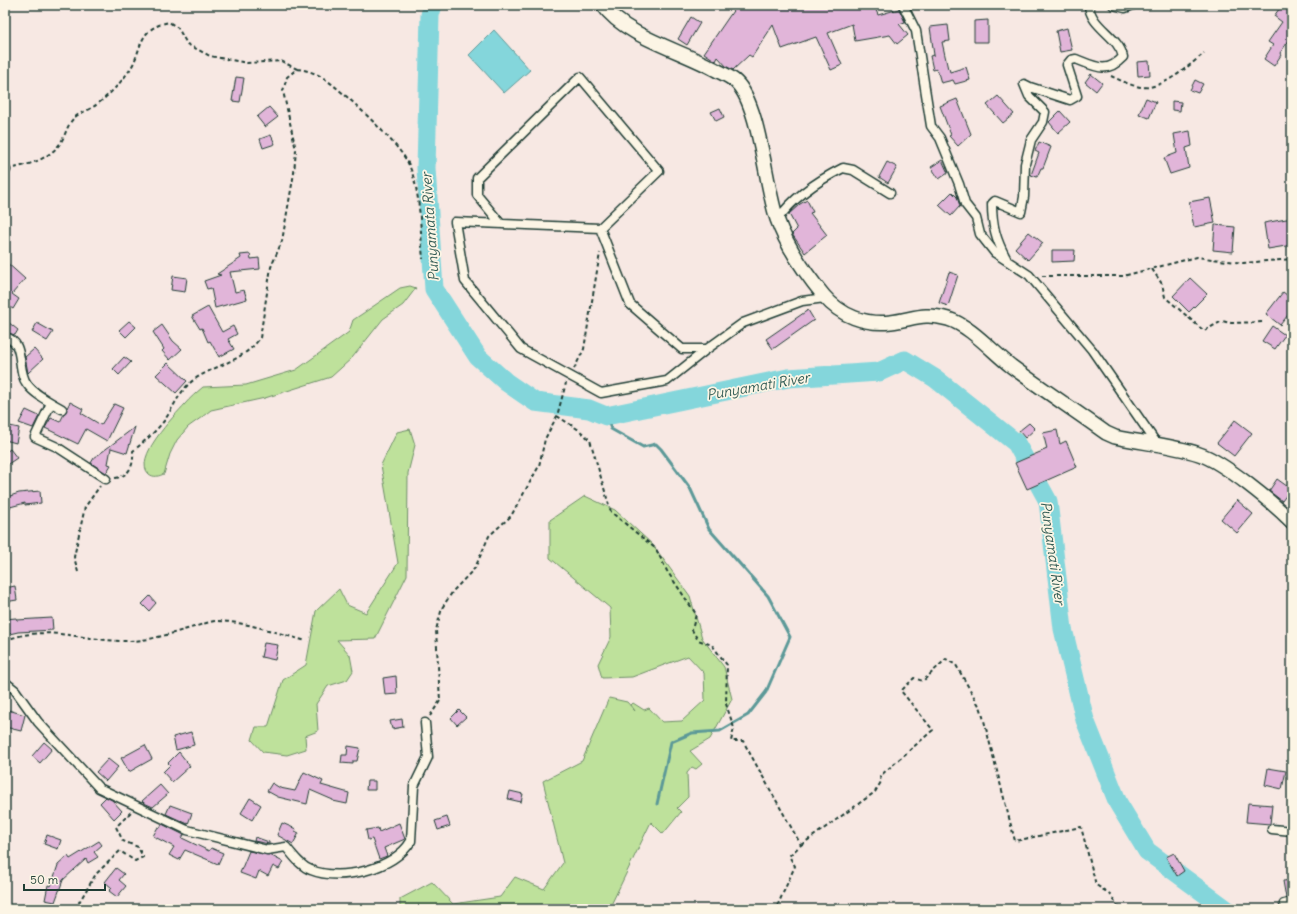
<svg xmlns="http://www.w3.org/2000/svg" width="1297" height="914" viewBox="0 0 1297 914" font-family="Delius,sans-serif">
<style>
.green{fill:#bee19b;stroke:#6e8f68}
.water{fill:#84d6db;stroke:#5c9998}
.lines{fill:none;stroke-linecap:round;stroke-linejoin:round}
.stream{stroke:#5c9998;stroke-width:3}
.river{stroke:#84d6db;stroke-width:19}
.building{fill:#e1b5d9;stroke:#1f3d34}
.street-casing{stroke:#1f3d34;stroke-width:11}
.primary-casing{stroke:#1f3d34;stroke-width:16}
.path{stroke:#1f3d34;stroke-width:2;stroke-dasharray:4 3;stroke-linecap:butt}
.street{stroke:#fcf5e5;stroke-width:8}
.primary{stroke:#fcf5e5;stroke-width:13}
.labels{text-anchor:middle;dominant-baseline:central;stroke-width:3.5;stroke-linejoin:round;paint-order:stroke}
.water-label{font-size:14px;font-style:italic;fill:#335c55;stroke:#fcf5e5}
</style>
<rect width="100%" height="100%" fill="#f7e8e3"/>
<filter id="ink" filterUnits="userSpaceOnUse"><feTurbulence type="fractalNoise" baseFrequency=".025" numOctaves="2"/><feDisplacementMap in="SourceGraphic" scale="8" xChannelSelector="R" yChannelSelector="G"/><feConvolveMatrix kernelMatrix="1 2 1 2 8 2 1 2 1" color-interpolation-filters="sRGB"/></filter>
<g filter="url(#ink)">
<path class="green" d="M410,286L416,288L403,305L383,319L352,358L331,377L265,398L211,410L202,417L188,427L177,440L170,454L164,474C159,476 154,478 149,474C132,459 174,416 185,404C190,398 196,393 203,387L246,385L296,370L349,332L353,320L362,314L400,288Z
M410,429L415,445L408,473L407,575L375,639L337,640L350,655L353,671L347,680L328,686L316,704L318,731L305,736L306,749L287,755L263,752L252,740L256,727H268L283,680L306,665L316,611L339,589L347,605L366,613L398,563L381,465L397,432Z
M585,496L615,510L653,545L690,596L702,638L724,667L732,699L710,739L690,751L702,764L696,769L692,767L687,773L688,797L677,808L681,812L663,834L651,822L609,909H400V899L432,882L453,904L500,897L515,877L544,889L563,863L543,781L582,761L609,698L627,702L635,711L631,705L633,703L644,710L649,708L662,722L682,721L705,700L704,673L688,656L632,677L602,678L598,664L611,637L610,608L550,558V520Z"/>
<path class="water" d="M494,30L530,70L504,93L469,55Z"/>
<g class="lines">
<path class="stream" d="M606,416L611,429L643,447L656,444L661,449L690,488L709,529L768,596L790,637L766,692L748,715L720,731L692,733L671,742L657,804"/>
<path class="river" d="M433,5L430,15L426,168L434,289L478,357L506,382L535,402L589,409L606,416L788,378L879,372L905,360L936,379L1016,443L1048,501L1063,629L1085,720L1118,803L1147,851L1226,909"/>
</g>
<path class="building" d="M737,5H874L878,15L899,9L905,22L899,24L908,35L897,44L890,35L855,41L852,24L828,33L842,65L831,70L816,37L782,49L773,25L752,57L749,55L733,70L727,67L718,57L716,61L704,53Z
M1282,5H1287L1292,9V36L1280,53L1281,55L1274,66L1264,59L1273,45L1268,42L1282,22L1274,16Z
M691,17L700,23L687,45L678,39Z
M988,20V42H974V21Z
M948,25L950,41L942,42L948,69L949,68L950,72L966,67L970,80L955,84L953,80L941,83L937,69L933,70L930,56L934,55L930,27Z
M1067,28L1072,50L1060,52L1056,31Z
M1149,61L1150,75L1138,76L1137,62Z
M1091,74L1102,83L1096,91L1085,82Z
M236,77L244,78L240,102L232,101Z
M1195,80L1203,84L1198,93L1190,90Z
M998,96L1014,114L1003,123L987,105Z
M1146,98L1156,102L1149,118L1139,114Z
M957,99L971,134L958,146L949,136L951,135L940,106Z
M1172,101L1181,102L1180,111L1172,110Z
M269,107L278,117L265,127L257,117Z
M720,108L724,117L716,121L711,112Z
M1060,111L1070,122L1058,133L1049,122Z
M1190,131L1192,146L1186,148L1189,168L1170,174L1164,158L1177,153L1174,134Z
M271,135L275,144L263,148L260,139Z
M1039,142L1051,147L1043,168H1041L1037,177L1031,175L1039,153L1035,151Z
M942,160L948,173L939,179L931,167Z
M887,162L897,167L888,183L879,177Z
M952,192L957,197L960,206L951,216L939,205Z
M1210,198L1215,223L1194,227L1189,202Z
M807,200L813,212L810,213L827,235L805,253L792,234L797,229L789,214L800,204Z
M1292,218V245L1268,249L1264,223Z
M1215,225L1235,227L1233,252L1213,250Z
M1029,232L1043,243L1028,260L1015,248Z
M1052,250H1075L1074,261L1052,262Z
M250,254L251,259L259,258L260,269L230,272L235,292L244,290L247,299L215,308L211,288L207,289L204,281L221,275L217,274L241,258L240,255Z
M5,261L25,279L12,294L19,299L13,309L5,304Z
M949,272L958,275L948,306L939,303Z
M173,276L187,278L185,292L171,290Z
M1190,278L1207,294L1189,312L1173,296Z
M1283,292L1292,299V310L1280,325L1266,314Z
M208,307L222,332L233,326L237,334L228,339L234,349L219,357L210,341L208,342L202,328L200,329L192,316Z
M808,310L814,320L773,349L766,339Z
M129,321L136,327L126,337L119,330Z
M8,322L18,330L15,335L5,332Z
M37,323L53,332L47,341L32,332Z
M162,325L173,341L182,349L170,360L162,351L164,349L153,332Z
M1272,326L1285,335L1275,349L1262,341Z
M34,349L43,359L28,373L25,357Z
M124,357L131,362L119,375L113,369Z
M168,363L187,381L176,393L156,375Z
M70,402L83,409L81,413L101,425L114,404L123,408L107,441L86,429L78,444L45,428L51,418L60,422Z
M26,410L39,416L33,428L19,423Z
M1235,420L1252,433L1234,456L1217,443Z
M1029,423L1035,429L1025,438L1019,431Z
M5,425L19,428L16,443L5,440Z
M135,427L127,453L111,448L108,464L111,465L106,473L91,463L94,458Z
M1057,430L1060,444L1066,441L1077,467L1027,489L1015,463L1047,449L1043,433Z
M10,449L17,458L5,466V453Z
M1277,479L1291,489L1282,501L1269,491Z
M40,491L41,503L25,505V503L10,507L7,497L19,493Z
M1237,500L1253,514L1237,533L1221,519Z
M15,586L17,600L5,602V588Z
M150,596L156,603L149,611L142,604Z
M16,618L17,620L52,618L53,630L18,632L5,635V619Z
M264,643L278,645L275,660L261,657Z
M396,676L397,694L385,695L383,678Z
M5,709L25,715L21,731L5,727Z
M459,710L466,717L457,725L451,718Z
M402,719L403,727L392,729L390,721Z
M191,732L194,745L176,750L173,737Z
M44,742L52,749L40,763L32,756Z
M145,745L152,759L129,772L121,758Z
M348,746L360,748L357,761H353V764L341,763L342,755H347Z
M179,752L190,766L172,782L163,772L170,765L168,763Z
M108,759L118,767L106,781L96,772Z
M1268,768L1286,771L1282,789L1265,785Z
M304,772L323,781L321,785L349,793L347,804L333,801V800L310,790L307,804L278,797L267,791L272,783L280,788L295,791Z
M367,781H375V790H366Z
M160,785L168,794L153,807L144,803L142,801Z
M510,791L523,794L521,802L508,799Z
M106,797L112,800L122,811L114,819L100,803Z
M250,798L261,805L252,820L241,813Z
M1248,803L1272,805L1270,824L1246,822Z
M170,805L192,813L188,824L166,814Z
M447,817L450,826L438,830L435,821Z
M282,823L296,829L295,831L299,833L293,844L277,835Z
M399,823L405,839L384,848L387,856L379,859L372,839L368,840L366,830L378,828L379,832Z
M162,824L184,835L182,838L209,851L211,848L223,853L218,864L185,850L179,860L169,855L174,847L153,836L158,827L160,828Z
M47,835L61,840L58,849L44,844Z
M255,837L269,842V844L254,841Z
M99,841L102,845L94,852L98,857L88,863L86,859L63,880L55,902L45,900L48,885L51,886L58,865L68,856L70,859Z
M249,851L270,855L283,862L279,869L273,866L268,876L259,871L256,879L240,873Z
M1174,853L1184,871L1177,876L1166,857Z
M116,868L124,874L119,880L126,886L117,897L109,891L112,888L105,882Z
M1292,880V897L1286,898L1283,881Z"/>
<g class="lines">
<g class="street-casing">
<path id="street" d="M903,5L916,31L931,126L940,138L959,184L965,204L976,218L980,234L995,253L1029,275L1092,350L1157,444
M1113,5L1125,8L1133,5
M5,169L6,170
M777,220C793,198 819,180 843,168L853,170L890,193
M1006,258C996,240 992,225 992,204L995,201L1021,212L1024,197L1025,164L1031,140L1043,122L1045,112L1029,96L1024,84L1030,87L1070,100L1077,96L1067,65L1071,60L1076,59C1096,67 1107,74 1123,57C1119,36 1090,27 1089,5
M5,337C26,342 16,370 27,384C35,395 50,402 62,409
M707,349L667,381L601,393L521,349L465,281L455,222L600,228L501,224L477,195V178L580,77L659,171L600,228L630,304L682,349H707L743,323L802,301L825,298
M51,403L35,437L57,447L106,479
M5,682L15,690L38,722L99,788L187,830L267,850L286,847C293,855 300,866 311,870C340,882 395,869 411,841L414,786L428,757L425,723
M1272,829L1292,831
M1284,904L1292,902"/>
</g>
<g class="primary-casing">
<path id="primary" d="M603,5C625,37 684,51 718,71C724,74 731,77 736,82C760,105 765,185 777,219C787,247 805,273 824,296C841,316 865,325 891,322C914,319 923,312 948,319C969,325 993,352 1011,366C1042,389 1074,410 1106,433L1115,437C1143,443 1172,445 1199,454C1224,462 1273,503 1292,522"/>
</g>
<path class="path" d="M1111,76C1122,81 1137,89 1149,87C1169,84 1190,65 1204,53
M14,168C31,164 51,158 61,142C66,134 67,125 74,118C79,113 87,111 93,107C104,100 118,86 126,75C145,52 133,30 169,22L178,28L187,44L210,56L247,63L281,61L297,69
M1152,269L1162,284L1165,297L1204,331L1222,321L1231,323L1265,322
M1042,276H1123L1197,257L1243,263L1292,259
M574,369L584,349L600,253
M557,416L579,430L590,440L611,512L656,549L667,571L696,614L692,630L698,640L712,645L727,665L726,704L734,728L731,741H743L801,845L789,856L795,866L776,909
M115,478C130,476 134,465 133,451C144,442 155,432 164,421C174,407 180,389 195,379C217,364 244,361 260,338L271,267L282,241L294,173L296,150L283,91L287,77L297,69C307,70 316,73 325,79C343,91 399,144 408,163C421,189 420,230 423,259
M78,572L74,557L85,507L100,486
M5,641C44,623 87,642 128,641C150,641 173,633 194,627C201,625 210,621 217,621C248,622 277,633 306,641
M430,716L440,701L436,630L442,608L453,591L475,568L489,536L511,516L539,466L545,439L557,416L566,383
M801,845L875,792L881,782L880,776L933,730L901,691L914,678L923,681L946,659L956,665L981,709L1015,841L1081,827L1096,885L1110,894L1120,909
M75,909L96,874L120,851L135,861L143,857L138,847L123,841L116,827L131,812"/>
<use href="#street" class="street"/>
<use href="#primary" class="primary"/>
</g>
</g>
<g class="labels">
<g class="water-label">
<text transform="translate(430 227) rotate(-94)">Punyamata River</text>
<text transform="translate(758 386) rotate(-10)">Punyamati River</text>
<text transform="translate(1053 553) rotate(82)">Punyamati River</text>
</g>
</g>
<rect width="1297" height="914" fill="none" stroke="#fcf5e5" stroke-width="20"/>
<rect x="10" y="10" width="1277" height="894" fill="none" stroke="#1f3d34" stroke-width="1.5" filter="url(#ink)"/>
<path d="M24 884v6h81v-6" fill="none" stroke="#1f3d34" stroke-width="2"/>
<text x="30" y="884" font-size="12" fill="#1f3d34" stroke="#fcf5e5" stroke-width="3" paint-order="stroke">50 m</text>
</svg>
